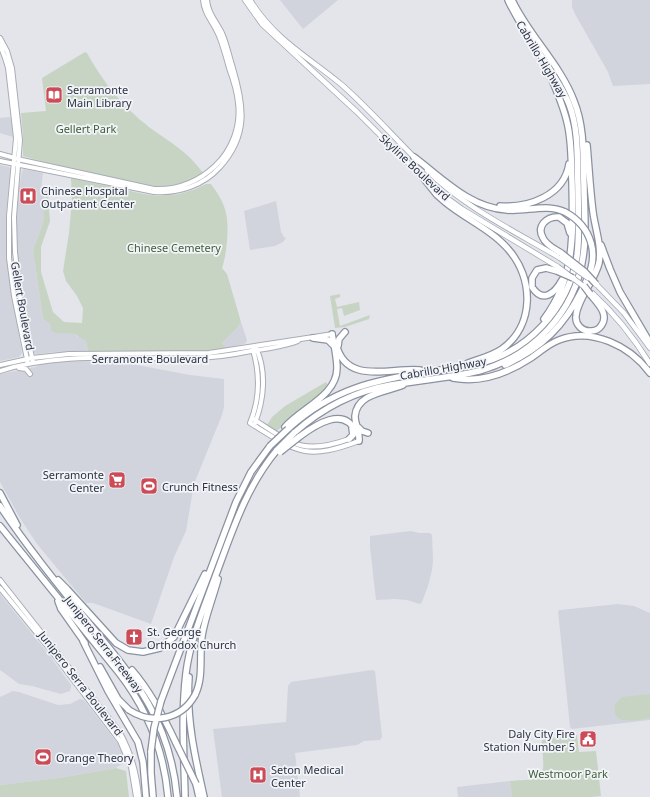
<svg xmlns="http://www.w3.org/2000/svg" width="650" height="797" viewBox="0 0 650 797" font-family="'Noto Sans',sans-serif">
<style>
.built{fill:#d1d4dc}
.green{fill:#c7d4c4}
.lines{fill:none;stroke-linecap:round;stroke-linejoin:round}
.secondary-casing{stroke:#a8acb5;stroke-width:6}
.primary-casing{stroke:#a2a9b6;stroke-width:6}
.motorway-casing{stroke:#8a92a1;stroke-width:8}
.secondary{stroke:#fff;stroke-width:4}
.primary{stroke:#fff;stroke-width:4.5}
.motorway{stroke:#fff;stroke-width:5.5}
.primary-bridge-casing{stroke:#a2a9b6;stroke-width:6;stroke-linecap:butt}
.motorway-bridge-casing{stroke:#8a92a1;stroke-width:8;stroke-linecap:butt}
.primary-bridge{stroke:#fff;stroke-width:4.5}
.motorway-bridge{stroke:#fff;stroke-width:5.5}
.labels{text-anchor:middle;dominant-baseline:central;stroke-width:3.5;stroke-linejoin:round;paint-order:stroke}
.street-label{font-size:11px;fill:#2b3242;stroke:#f2f4f8}
.poi-label{font-size:11px;fill:#2b3242;stroke:#f2f4f8;text-anchor:start}
.park-label{font-size:11px;fill:#3d5e39;stroke:#f2f4f8}
</style>
<rect width="100%" height="100%" fill="#e3e5eb"/>
<path class="built" d="M280,0H338L303,29Z
M572,0H650V84L613,86L608,72L575,14L572,7Z
M9,117L12,119L13,137L0,133V118Z
M0,165L9,167L10,169L6,218L8,268L22,353L19,357L0,361Z
M24,169L43,173L41,190L46,191L43,223L33,250L43,319L50,324L51,331L76,334V336L83,338L86,341L88,351L54,352L37,354L34,353L22,293L17,252V214L19,188L22,171Z
M276,201L281,232L284,237L286,238L283,242L275,246L250,250L244,211Z
M241,322L247,340L246,343L244,344L226,348L222,343L238,327Z
M74,361L110,362L137,365L190,375L224,379V407L222,415L194,484L186,531L174,557L151,624L93,603H86L37,544L20,518L0,482V374L35,367L42,364Z
M411,531L419,533H430L432,535L433,560L432,570L428,586L422,602L420,604L407,600L395,599L376,600L370,547V536Z
M0,594L50,656L71,685V687L70,691L61,694L32,686L19,684L0,670Z
M618,604L634,606L650,613V720L572,729L570,727L558,611L560,610Z
M372,670L375,671L382,737L380,740L364,741L357,745L295,753L300,797H222L213,729L286,722L288,686L291,682Z
M13,691L19,692L58,705L70,704L80,699L84,700L118,744L126,761L116,768L59,778L0,785V697Z
M510,781L512,797H458L457,787Z"/>
<path class="green" d="M85,52L87,53C103,82 123,107 149,127C171,143 186,150 203,173C188,183 172,187 154,186L58,166L23,156V136L21,113L46,111L42,78Z
M71,178L144,194L158,196L179,194L193,190L206,184H211C226,204 229,216 227,241C226,251 225,259 222,268L227,274L241,322L238,327L222,343L227,349L199,352L88,351L86,341L76,335L75,334L56,333L51,331L50,324L43,319L33,250L43,223L46,191L53,192L49,196L48,199L50,221L41,247V272L53,312L64,322L82,323L83,308L77,296L66,281L63,271L69,233L72,200Z
M340,294V297L335,299L337,307L359,302L360,310L344,316L342,308L337,309L340,326L370,315L369,319L345,327L335,328L330,296Z
M326,382L329,387C312,403 293,415 277,431L267,425L272,417L285,406Z
M650,694V718C637,720 610,727 615,704L622,697Z
M577,735L579,752L596,751L601,796L591,797H512L510,781C528,779 546,784 543,759C543,753 541,746 542,740L545,739Z
M116,768L126,771L129,797H0V785L59,778Z"/>
<g class="lines">
<g class="secondary-casing">
<path id="secondary" d="M0,38L7,51L12,68L20,140L14,217L15,252L20,296L33,363
M0,45L5,58L8,68L16,138L9,216V258L14,296L28,364
M0,154L22,160L154,189C177,190 198,182 215,166C232,150 241,126 238,103C237,91 233,79 229,68C226,57 223,46 219,36C214,23 204,14 203,0
M0,161L154,192C179,194 204,185 220,167C249,135 244,105 233,68C229,56 227,44 222,33C216,21 208,13 207,0
M253,350C260,374 260,399 250,423C297,452 305,461 359,441
M0,365L32,358L69,354L209,353L333,334
M19,368L26,369L30,374
M0,371C63,351 129,360 193,358C213,358 232,355 251,351C266,349 283,347 298,341
M252,418C291,443 302,456 349,439
M255,423C264,400 267,371 256,348
M0,580L119,731C131,752 137,773 139,797
M0,588L49,648L120,741L131,767L136,797"/>
</g>
<g class="primary-casing">
<path id="primary" d="M245,0L262,24L357,112L422,177
M250,0C275,40 307,56 342,85C368,108 391,134 416,159
M427,170C462,206 516,232 560,258
M433,188L462,209L558,267
M596,284L624,313L650,348
M592,293C615,314 634,338 650,364"/>
</g>
<g class="motorway-casing">
<path id="motorway" d="M587,145C589,167 590,189 593,212C595,228 602,246 599,263C595,280 577,300 576,316C575,324 582,332 591,331C595,331 599,329 601,326C610,314 597,303 590,294
M414,157C442,178 470,208 507,210C527,212 545,203 565,212
M421,175L437,195L445,202C464,218 492,230 508,249C534,278 535,325 502,349C492,356 479,359 468,363
M500,206C528,208 564,196 569,164
M601,245L610,269L620,292L650,343
M561,253C555,249 546,245 543,238C536,226 547,216 559,217L567,223L570,233
M557,271L546,268L537,270L532,278V287C543,304 555,293 562,280
M544,319C576,276 573,232 572,182C571,162 572,141 567,122C563,105 556,89 549,73
M313,338L328,340L334,346
M336,344C346,386 391,367 420,370
M338,346L339,339L345,332
M505,365C542,348 564,326 582,290C590,274 596,260 591,243
M453,378C480,383 508,373 531,358C540,352 548,344 559,340C592,327 630,346 650,373
M285,427C301,408 337,396 337,368C337,357 334,345 332,334
M358,427L362,431L368,433
M288,429C333,388 375,380 433,371C447,369 462,368 477,364C528,352 568,309 577,256C580,233 578,209 578,186C577,159 579,130 569,104C564,91 556,80 549,68C535,46 519,24 508,0
M294,433C321,409 355,391 391,385C420,380 450,378 479,371C533,356 575,312 583,257C587,234 584,210 584,186C583,158 585,128 574,101C560,64 529,36 512,0
M299,437C315,425 345,405 356,433
M349,439L353,435L352,428
M359,441C360,432 355,425 355,416C357,393 387,392 403,385
M0,493L17,525
M0,506C26,545 55,581 84,617C132,676 170,718 177,797
M0,526L119,673C147,709 164,752 168,797
M58,580L67,589L116,643L128,650L143,652L160,648L174,637L205,574
M58,601L61,609L85,643
M83,641L108,691L138,742L143,762L146,797
M100,667L118,699L129,710
M132,670C151,692 164,717 176,743
M189,677C186,718 195,757 204,797
M195,695C204,677 199,656 202,636C205,617 213,598 218,579
M161,701L236,502L251,472L270,446
M151,751V773L153,797
M196,784L199,797
M185,797C184,756 181,714 186,673C190,641 203,610 214,580C231,535 245,488 277,450"/>
</g>
<use href="#secondary" class="secondary"/>
<use href="#primary" class="primary"/>
<use href="#motorway" class="motorway"/>
<g class="primary-bridge-casing">
<path id="primary-bridge" d="M560,258L588,278
M558,267L586,288"/>
</g>
<g class="motorway-bridge-casing">
<path id="motorway-bridge" d="M565,212C578,219 587,229 591,243
M561,253L585,272L596,284
M557,271L573,278
M584,286L590,294
M270,446L288,429
M277,450L294,433
M280,452L299,437
M129,710C152,725 181,720 195,695
M176,743L196,784
M151,751L154,728L161,701"/>
</g>
<use href="#primary-bridge" class="primary-bridge"/>
<use href="#motorway-bridge" class="motorway-bridge"/>
</g>
<defs>
<g id="library-square" transform="scale(0.9)"><rect x="-9" y="-9" width="18" height="18" rx="4" fill="#cb4c56" stroke="#f2f4f8"/><path d="M-6-4Q-3-5.5-.7-3.5V5Q-3 3-6 4ZM6-4Q3-5.5 .7-3.5V5Q3 3 6 4Z" fill="#fff"/></g>
<g id="hospital-square" transform="scale(0.9)"><rect x="-9" y="-9" width="18" height="18" rx="4" fill="#cb4c56" stroke="#f2f4f8"/><path d="M-5-5h3v3.5h4V-5h3V5h-3V1.5h-4V5h-3Z" fill="#fff"/></g>
<g id="supermarket-square" transform="scale(0.9)"><rect x="-9" y="-9" width="18" height="18" rx="4" fill="#cb4c56" stroke="#f2f4f8"/><path d="M-6-5.5h2.5l.6 2H6L4.5 2H-2.5L-4.4-4H-6ZM-1.5 3.2a1.3 1.3 0 1 0 .1 0ZM3 3.2a1.3 1.3 0 1 0 .1 0Z" fill="#fff"/></g>
<g id="stadium-square" transform="scale(0.9)"><rect x="-9" y="-9" width="18" height="18" rx="4" fill="#cb4c56" stroke="#f2f4f8"/><path d="M0-5a6.5 5 0 1 0 0 10a6.5 5 0 1 0 0-10ZM-3.5-1.8h7v3.6h-7Z" fill="#fff"/></g>
<g id="church-square" transform="scale(0.9)"><rect x="-9" y="-9" width="18" height="18" rx="4" fill="#cb4c56" stroke="#f2f4f8"/><path d="M-1.2-6h2.4v3.5h3.3v2.4h-3.3V6h-2.4V-.1h-3.3v-2.4h3.3Z" fill="#fff"/></g>
<g id="civic-square" transform="scale(0.9)"><rect x="-9" y="-9" width="18" height="18" rx="4" fill="#cb4c56" stroke="#f2f4f8"/><path d="M-.6-6.5H3V-4.5H.6V-3L4-1V1h2V6H-6V1h2V-1L-.6-3ZM-1.2 2.5V6h2.4V2.5Z" fill="#fff"/></g>
</defs>
<g fill-rule="evenodd">
<use href="#library-square" x="54" y="95"/>
<use href="#hospital-square" x="28" y="196"/>
<use href="#supermarket-square" x="117" y="480"/>
<use href="#stadium-square" x="149" y="486"/>
<use href="#church-square" x="134" y="637"/>
<use href="#civic-square" x="588" y="739"/>
<use href="#stadium-square" x="43" y="757"/>
<use href="#hospital-square" x="258" y="775"/>
</g>
<g class="labels">
<g class="street-label">
<text transform="translate(542 59) rotate(59)">Cabrillo Highway</text>
<text transform="translate(415 167) rotate(43)">Skyline Boulevard</text>
<text transform="translate(23 306) rotate(80)">Gellert Boulevard</text>
<text x="150" y="358">Serramonte Boulevard</text>
<text transform="translate(443 368) rotate(-10)">Cabrillo Highway</text>
<text transform="translate(104 644) rotate(52)">Junipero Serra Freeway</text>
<text transform="translate(81 683) rotate(52)">Junipero Serra Boulevard</text>
</g>
<g class="poi-label">
<text x="67" y="89">Serramonte<tspan x="67" dy="13">Main Library</tspan></text>
<text x="41" y="190">Chinese Hospital<tspan x="41" dy="13">Outpatient Center</tspan></text>
<text x="104" y="474" text-anchor="end">Serramonte<tspan x="104" dy="13">Center</tspan></text>
<text x="162" y="486">Crunch Fitness</text>
<text x="147" y="631">St. George<tspan x="147" dy="13">Orthodox Church</tspan></text>
<text x="575" y="733" text-anchor="end">Daly City Fire<tspan x="575" dy="13">Station Number 5</tspan></text>
<text x="56" y="757">Orange Theory</text>
<text x="271" y="769">Seton Medical<tspan x="271" dy="13">Center</tspan></text>
</g>
<g class="park-label">
<text x="86" y="128">Gellert Park</text>
<text x="174" y="247">Chinese Cemetery</text>
<text x="568" y="773">Westmoor Park</text>
</g>
</g>
</svg>
